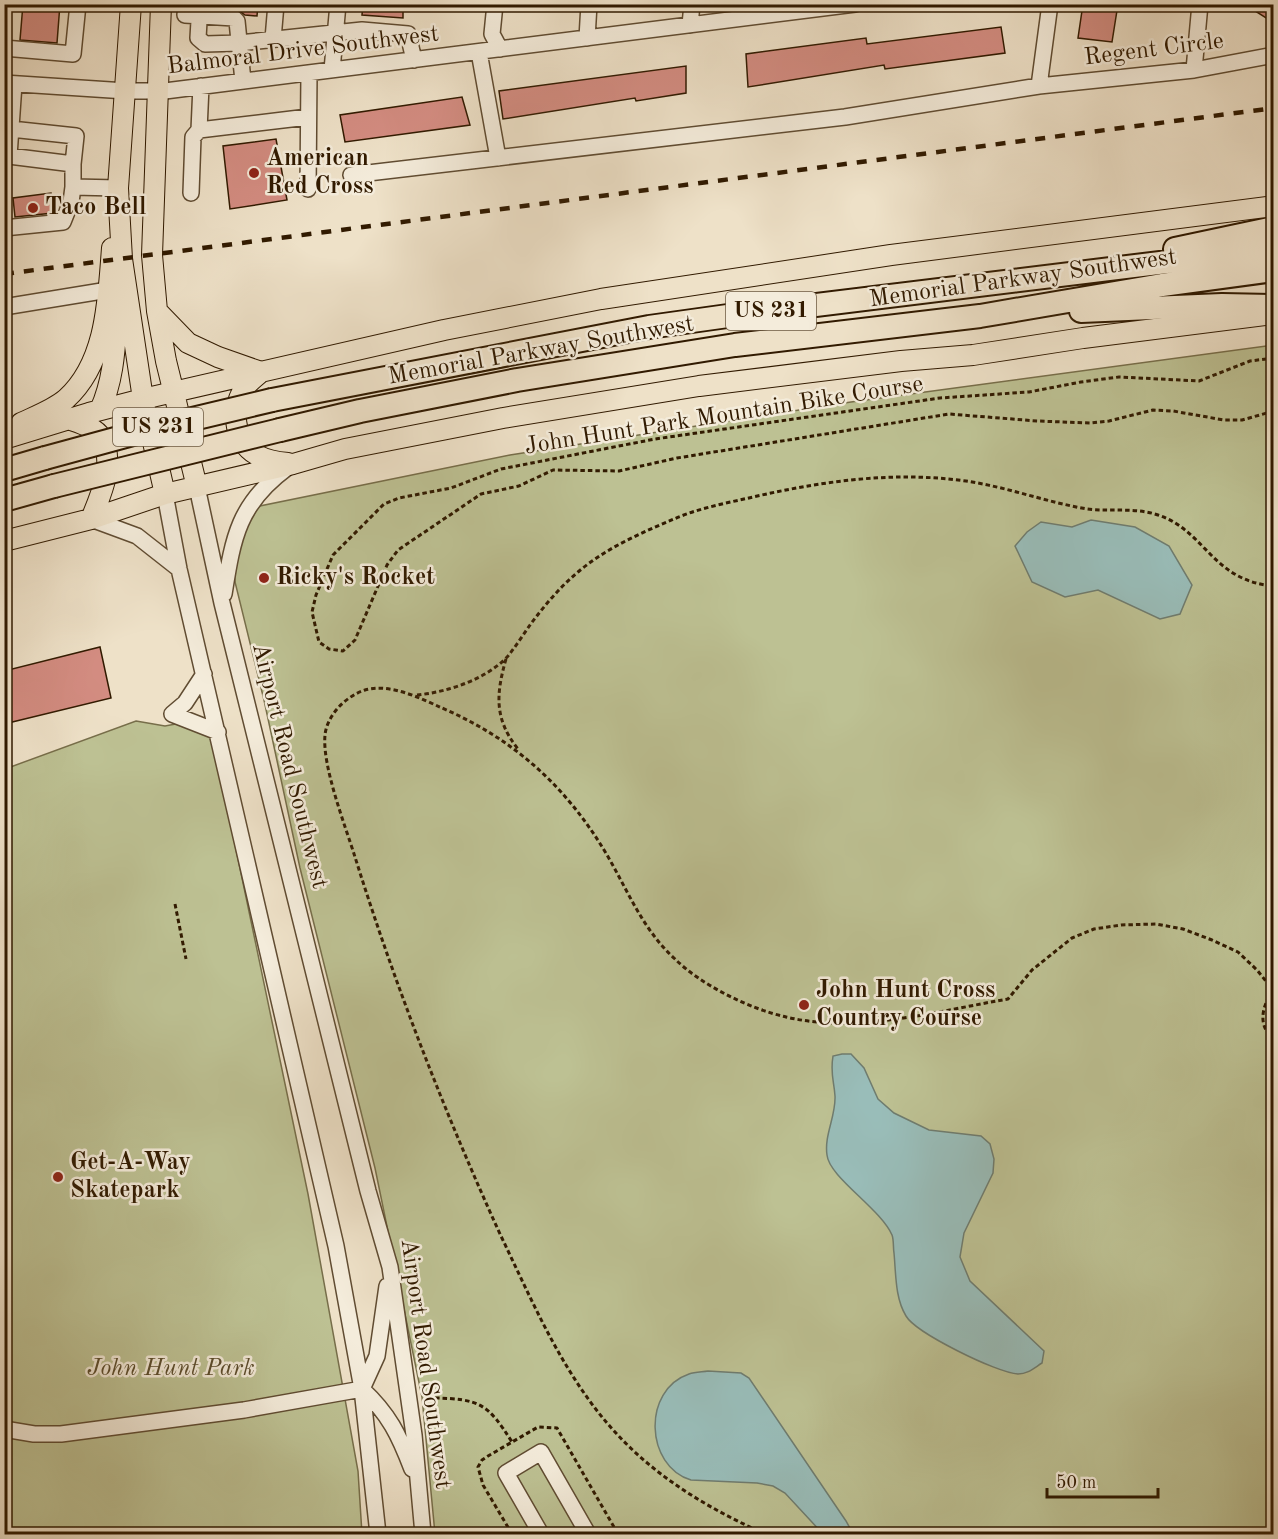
<svg xmlns="http://www.w3.org/2000/svg" width="1278" height="1539" viewBox="0 0 1278 1539" font-family="'Old Standard TT',serif">
<style>
.green{fill:#bdc193;stroke:#776e4a;stroke-width:1.5}
.water{fill:#99bdb9;stroke:#6f7c6f;stroke-width:1.5}
.building{fill:#d38c81;stroke:#311a00;stroke-width:1.5}
.lines{fill:none;stroke-linecap:round;stroke-linejoin:round}
.minor-casing{stroke:#604c32;stroke-width:18}
.major-casing{stroke:#311a00;stroke-width:22}
.highway-casing{stroke:#311a00;stroke-width:26}
.path{stroke:#311a00;stroke-width:3;stroke-dasharray:4.5 3;stroke-linecap:butt}
.minor{stroke:#f4ecdb;stroke-width:15}
.major{stroke:#eee1c8;stroke-width:20}
.highway{stroke:#eee1c8;stroke-width:22}
.rail{stroke:#311a00;stroke-width:4.5;stroke-dasharray:10 10;stroke-linecap:butt}
.highway-bridge-casing{stroke:#311a00;stroke-width:26;stroke-linecap:butt}
.highway-bridge{stroke:#eee1c8;stroke-width:22}
.poi-dot{fill:#8f2418;stroke:#f4ecdb;stroke-width:2}
.labels{text-anchor:middle;dominant-baseline:central;stroke-width:5;stroke-linejoin:round;paint-order:stroke}
.shield{fill:#f4ecdb;stroke:#6c5942;stroke-width:1.5}
.shield-label{font-size:22px;font-weight:bold;fill:#311a00}
.street-label{font-size:24px;fill:#311a00;stroke:#f4ecdb}
.poi-label{font-size:24px;font-weight:bold;fill:#311a00;stroke:#f4ecdb;text-anchor:start}
.park-label{font-size:24px;font-style:italic;fill:#5b4c2c;stroke:#f4ecdb}
</style>
<rect width="100%" height="100%" fill="#eee1c8"/>
<filter id="stains"><feTurbulence type="fractalNoise" baseFrequency=".00333" numOctaves="4"/><feColorMatrix values="0 0 0 0 .2 0 0 0 0 .09 0 0 0 0 .02 0 0 0 .5 -.17"/></filter>
<radialGradient id="worn" r=".72"><stop offset=".6" stop-color="#630" stop-opacity="0"/><stop offset="1" stop-color="#630" stop-opacity=".3"/></radialGradient>
<path class="green" d="M1273,345V1534H435L422,1397L375,1168L300,868L264,700L235,582C232,549 241,536 255,507L510,455L851,402Z
M136,721L165,726L181,723L197,726L210,737L223,787L308,1194L358,1471L362,1534H5V769Z"/>
<path class="water" d="M1091,520L1135,527L1169,546L1192,585L1180,614L1160,619L1098,590L1065,597L1032,582L1015,546L1027,532L1041,522L1072,527Z
M842,1054H851L864,1068L878,1099L894,1113L929,1130L981,1136L990,1144L994,1159L993,1173L964,1233L960,1257L970,1281L1044,1351L1042,1363C1034,1368 1028,1374 1018,1374C997,1373 916,1333 906,1316C895,1298 896,1274 894,1253C893,1248 894,1240 892,1235C881,1209 829,1177 827,1155C824,1135 836,1116 835,1096C834,1080 830,1074 833,1056Z
M708,1371L741,1373L749,1378L846,1521L851,1530L849,1534H823L785,1493L773,1486L757,1483L691,1480C645,1466 642,1390 689,1374C695,1372 702,1372 708,1371Z"/>
<path class="building" d="M23,4H60L57,43L20,40Z
M221,4H258L257,16L245,15L235,8L221,7Z
M363,4H403V18L362,15Z
M1083,4H1118L1112,42L1078,38Z
M1244,4H1274V23Z
M1001,27L1005,53L885,69L884,65L748,87L746,54L866,38L867,44Z
M686,66V93L636,101L635,98L503,119L499,91Z
M462,97L470,125L345,142L340,115Z
M276,139L287,200L230,209L223,146Z
M51,193L53,213L15,217L13,198Z
M100,647L111,698L4,724V671Z"/>
<g class="lines">
<g class="minor-casing">
<path id="minor" d="M186,4L185,15L234,18L237,21L243,81
M200,4L198,38L205,44L239,43L362,30L408,34L414,60
M495,4L492,34L500,49
M690,25L692,4
M587,38L589,4
M273,39L276,4
M4,48L73,54L78,4
M479,52L498,158
M332,70L338,4
M1194,70L1200,4
M4,83L126,91H165L855,4
M14,84L9,156L73,164V187L118,188
M1039,86L1050,4
M11,129L76,136L73,164
M199,130L201,86
M351,175L845,117L1039,86L1194,70L1274,55
M308,189L309,73
M191,193L193,137L199,130L308,117
M4,228L63,222L71,202L73,187
M4,307L108,290
M197,487L222,603L368,1191L390,1267L414,1435L423,1534
M165,494L179,569L336,1246L362,1389L378,1534
M91,519L137,536L179,569
M224,594C233,538 238,504 287,468
M204,674L185,703L172,714L218,732
M362,1389L377,1356L387,1286
M362,1389C389,1414 399,1435 412,1469
M4,1429L34,1434H61L244,1410L362,1389
M541,1534L506,1473L541,1452L588,1534"/>
</g>
<g class="major-casing">
<path id="major" d="M131,4L118,188L122,259L143,399L165,494
M161,4L152,255L157,311L166,361L197,487
M157,311L188,343L218,357L261,372
M261,372C257,376 251,380 247,385C230,405 232,441 257,455C266,460 277,462 288,463
M100,410C115,377 115,342 118,307
M68,419C79,423 95,427 101,437C116,462 101,495 91,519
M21,423C36,416 53,410 66,399C107,362 108,299 112,248
M4,439L89,413L143,399L444,330L601,299L891,255L1274,206
M4,541L91,519L165,494L293,464L345,449L503,418L699,386L901,361L973,355L1083,338L1274,314"/>
</g>
<g class="highway-casing">
<path id="highway" d="M1175,249L1274,228
M1081,311L1222,305L1274,306
M272,400L649,327L742,314L1274,249
M280,430L360,411L517,380L735,345L980,316L1162,285L1274,270
M4,470L45,458
M4,500L54,486"/>
</g>
<path class="path" d="M1274,358L1250,361L1199,381L1119,377L1081,382L1029,392L940,398L655,439L501,469L451,488L399,498L384,504L333,555L316,595L312,612L319,642L329,649L343,651L355,640L387,565L398,550L481,494L519,486L553,470L619,471L677,458L949,414L1037,421L1090,423L1109,421L1153,410L1173,411L1224,420H1242L1274,411
M506,659C496,694 494,719 518,749
M417,695C448,692 487,679 508,656C516,646 523,635 530,625C544,606 560,587 578,572C606,548 641,533 674,519C699,508 727,503 753,497C823,481 894,471 966,481C1007,487 1046,502 1087,509C1111,512 1135,507 1158,515C1206,531 1212,581 1274,586
M175,904L186,959
M1273,990C1263,1005 1256,1025 1274,1039
M435,1398C480,1399 488,1404 512,1442
M512,1534L483,1485L478,1467L482,1460L488,1456L538,1427L557,1428L618,1534
M765,1534C694,1502 635,1464 589,1400C552,1349 527,1290 500,1234C444,1111 395,985 355,857C345,825 322,766 325,735C327,715 346,696 365,690C390,683 420,698 442,708C514,739 567,787 607,855C628,891 643,930 675,959C701,985 750,1009 786,1017C858,1034 937,1011 1008,999L1032,970L1072,938L1094,929L1121,925L1156,924L1183,929L1212,940L1238,952L1257,970L1273,990"/>
<use href="#minor" class="minor"/>
<use href="#major" class="major"/>
<use href="#highway" class="highway"/>
<path class="rail" d="M4,274L1274,108"/>
<g class="highway-bridge-casing">
<path id="highway-bridge" d="M45,458L159,427L272,400
M54,486L280,430"/>
</g>
<use href="#highway-bridge" class="highway-bridge"/>
</g>
<g class="poi-dot">
<circle cx="254" cy="173" r="6"/>
<circle cx="33" cy="208" r="6"/>
<circle cx="264" cy="578" r="6"/>
<circle cx="804" cy="1005" r="6"/>
<circle cx="58" cy="1177" r="6"/>
</g>
<g class="labels">
<g class="shield">
<rect x="726" y="292" width="90" height="38" rx="4.5"/>
<rect x="113" y="408" width="90" height="38" rx="4.5"/>
</g>
<g class="shield-label">
<text x="771" y="311">US 231</text>
<text x="158" y="427">US 231</text>
</g>
<g class="street-label">
<text transform="translate(1154 50) rotate(-7)">Regent Circle</text>
<text transform="translate(303 51) rotate(-7)">Balmoral Drive Southwest</text>
<text transform="translate(1023 279) rotate(-8)">Memorial Parkway Southwest</text>
<text transform="translate(541 351) rotate(-10)">Memorial Parkway Southwest</text>
<text transform="translate(724 416) rotate(-9)">John Hunt Park Mountain Bike Course</text>
<text transform="translate(289 766) rotate(76)">Airport Road Southwest</text>
<text transform="translate(425 1364) rotate(82)">Airport Road Southwest</text>
</g>
<g class="poi-label">
<text x="266" y="159">American<tspan x="266" dy="28">Red Cross</tspan></text>
<text x="45" y="208">Taco Bell</text>
<text x="276" y="578">Ricky's Rocket</text>
<text x="816" y="991">John Hunt Cross<tspan x="816" dy="28">Country Course</tspan></text>
<text x="70" y="1163">Get-A-Way<tspan x="70" dy="28">Skatepark</tspan></text>
</g>
<g class="park-label">
<text x="171" y="1369">John Hunt Park</text>
</g>
</g>
<rect width="1278" height="1539" fill="none" stroke="#eee1c8" stroke-width="24"/>
<rect x="6" y="6" width="1266" height="1527" fill="none" stroke="#311a00" stroke-width="3"/>
<rect x="12" y="12" width="1254" height="1515" fill="none" stroke="#311a00" stroke-width="1.5"/>
<path d="M1047 1488v9h111v-9" fill="none" stroke="#311a00" stroke-width="3"/>
<text x="1056" y="1488" font-size="18" fill="#311a00" stroke="#f4ecdb" stroke-width="4.5" paint-order="stroke">50 m</text>
<rect width="100%" height="100%" filter="url(#stains)"/>
<rect width="100%" height="100%" fill="url(#worn)"/>
</svg>
